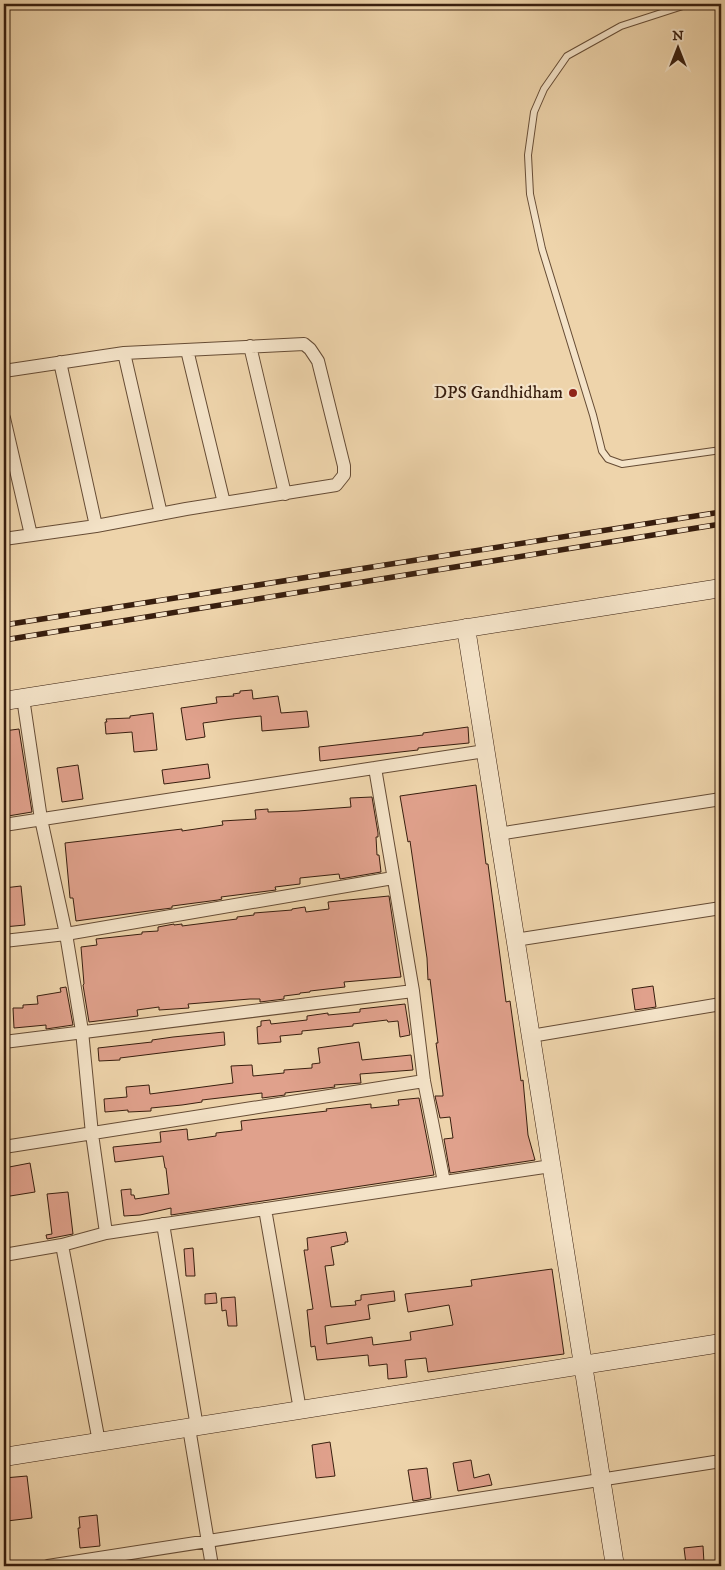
<svg xmlns="http://www.w3.org/2000/svg" width="725" height="1570" viewBox="0 0 725 1570" font-family="'IM FELL DW Pica',serif">
<style>
.building{fill:#e0a18c;stroke:#381e0e}
.lines{fill:none;stroke-linecap:round;stroke-linejoin:round}
.lane-casing{stroke:#664c35;stroke-width:8}
.street-casing{stroke:#664c35;stroke-width:14}
.secondary-casing{stroke:#381e0e;stroke-width:19}
.lane{stroke:#f4e3c8;stroke-width:6}
.street{stroke:#f4e3c8;stroke-width:12}
.secondary{stroke:#f4e3c8;stroke-width:18}
.rail-casing{stroke:#381e0e;stroke-width:5.5}
.rail{stroke:#f4e3c8;stroke-width:4;stroke-dasharray:11;stroke-linecap:butt}
.poi-dot{fill:#8f2418;stroke:#f4e3c8;stroke-width:2}
.labels{text-anchor:middle;dominant-baseline:central;stroke-width:4.5;stroke-linejoin:round;paint-order:stroke}
.poi-label{font-size:18px;fill:#381e0e;stroke:#f4e3c8;text-anchor:end}
</style>
<rect width="100%" height="100%" fill="#eed4ab"/>
<filter id="stains"><feTurbulence type="fractalNoise" baseFrequency=".004" numOctaves="4"/><feColorMatrix values="0 0 0 0 .2 0 0 0 0 .09 0 0 0 0 .02 0 0 0 .5 -.17"/></filter>
<radialGradient id="worn" r=".72"><stop offset=".6" stop-color="#630" stop-opacity="0"/><stop offset="1" stop-color="#630" stop-opacity=".3"/></radialGradient>
<path class="building" d="M252,690L253,699L278,696L281,713L307,711L309,727L262,731L261,716L232,719L203,723L205,737L186,740L181,708L217,703L216,697L234,696L233,694L240,693V691Z
M153,713L157,750L134,752L132,732L106,734L105,722H107L106,719L130,718V716Z
M468,727L469,743L418,748V750L320,761L319,747L423,735V733Z
M19,729L32,812L8,816L4,787V731Z
M208,764L210,778L164,784L162,770Z
M78,765L83,799L62,802L57,768Z
M476,785L486,864H488L506,1002L510,1001L521,1081L523,1080L528,1135L535,1160L450,1173L444,1139L453,1138L450,1117L440,1118L435,1096H443V1094L436,1043H438L430,979L428,980L427,958L410,841L408,842L400,796Z
M372,797L378,833V837H376L377,855H379L381,872L340,879L339,874L300,878V884L275,887L276,890L221,897L222,899L218,900L172,906V908L156,910L76,921L73,898H70L65,843L182,829V831L223,825L222,821L256,819L255,810L268,809V812L298,811L351,807L350,798Z
M21,886L25,925L4,927V888Z
M389,896L401,977L344,982L345,987L310,991V992L300,993V994L284,996V999L260,1002V999H250L188,1004L189,1008L159,1010V1007L137,1010L138,1016L89,1022L83,985L84,984L81,947L97,945L96,939L142,934V932L158,931V927L174,924V925L182,924V926L237,919V917L254,915V913L292,910V909L305,907L306,912L329,909L328,902Z
M653,986L656,1007L635,1010L632,989Z
M66,987L73,1025L46,1029V1025L14,1028L13,1008H23V1005L38,1004L37,996L61,992L60,988Z
M405,1004L410,1035L400,1037L398,1021L388,1022L387,1020L353,1024V1026L302,1031V1034L280,1036L281,1042L258,1044L257,1027L261,1026V1021L270,1020L271,1024L307,1020V1016L328,1013V1015L360,1012V1009Z
M224,1032L225,1045L120,1058V1060L99,1061L98,1048L152,1042V1040L173,1037Z
M359,1042L362,1060L411,1055L413,1070L360,1074L361,1083L334,1085L335,1087L285,1093V1095L262,1098V1093L202,1100V1102L182,1105L151,1108V1111L128,1112V1110L105,1112L104,1099L127,1097L126,1087L149,1085L150,1094L233,1083L231,1066L252,1065L253,1076L284,1073V1070L312,1068V1064L320,1063L318,1048Z
M419,1098L434,1175L171,1215V1208L140,1215L124,1216L121,1190L131,1189V1195H134L135,1199L169,1194L166,1168H165L163,1156L115,1162L113,1147L161,1142L160,1132L187,1129L188,1140L216,1136V1133L242,1130L241,1121L327,1111L326,1109L371,1104V1108L399,1105L398,1100Z
M30,1163L35,1192L4,1197V1168Z
M68,1192L73,1234L47,1239L46,1235L52,1234L47,1194Z
M346,1232L348,1242H345V1244L331,1247L334,1265L325,1266L331,1307L356,1305L355,1301L361,1300V1295L394,1291L395,1301L368,1305L370,1319L325,1326L327,1344L372,1337L373,1345L411,1340L410,1332L453,1325L449,1305L408,1312L405,1294L472,1286L471,1280L552,1269L564,1354L428,1372L426,1358L405,1360L407,1377L388,1379L387,1364L369,1366L368,1355L317,1360L315,1346L311,1347L307,1310L313,1309L304,1250H308L307,1238Z
M193,1248L195,1276H186L184,1249Z
M216,1293L217,1303L205,1304V1294Z
M235,1297L237,1326H228L226,1310L222,1311L221,1298Z
M330,1442L335,1476L316,1478L312,1445Z
M471,1460L474,1478L489,1474L492,1485L458,1491L453,1463Z
M427,1468L431,1498L413,1501L408,1470Z
M27,1476L32,1518L7,1521L4,1478Z
M97,1515L100,1546L80,1548L78,1528H80L79,1517Z
M703,1546L704,1563L686,1564L684,1548Z"/>
<g class="lines">
<g class="lane-casing">
<path id="lane" d="M689,4L621,26L567,56L544,89L534,112L528,155L530,194L542,249L593,415L602,451L608,459L622,464L721,450"/>
</g>
<g class="street-casing">
<path id="street" d="M250,346L285,494
M187,350L224,503
M124,353L161,514
M60,362L96,526
M4,371L124,353L304,344L310,349L318,361L344,466V475L336,485L186,509L96,526L4,539
M4,418L31,535
M23,698L41,819L66,934L82,1031L92,1134L106,1233
M375,768L413,991L424,1081L444,1182
M4,825L485,751
M498,834L721,799
M515,940L721,908
M4,941L66,934L393,878
M531,1036L721,1004
M4,1042L413,991
M4,1147L424,1081
M265,1209L300,1410
M163,1224L197,1427
M62,1245L99,1442
M4,1255L62,1245L106,1233L551,1166
M189,1428L212,1566
M48,1566L721,1461"/>
</g>
<g class="secondary-casing">
<path id="secondary" d="M466,628L615,1566
M4,701L721,588
M4,1457L721,1343"/>
</g>
<use href="#lane" class="lane"/>
<use href="#street" class="street"/>
<use href="#secondary" class="secondary"/>
<g class="rail-casing">
<path id="rail" d="M4,625L721,512
M4,640L721,524"/>
</g>
<use href="#rail" class="rail"/>
</g>
<circle class="poi-dot" cx="573" cy="393" r="5"/>
<g class="labels">
<g class="poi-label">
<text x="563" y="393">DPS Gandhidham</text>
</g>
</g>
<rect width="725" height="1570" fill="none" stroke="#eed4ab" stroke-width="20"/>
<rect x="5" y="5" width="715" height="1560" fill="none" stroke="#381e0e" stroke-width="2.5"/>
<rect x="10" y="10" width="705" height="1550" fill="none" stroke="#381e0e"/>
<g transform="translate(678 48)" stroke="#f4e3c8" stroke-width="4" paint-order="stroke">
<path d="M0-4L9 19L0 12L-9 19Z" fill="#381e0e"/>
<text y="-8" font-size="14" font-weight="bold" text-anchor="middle" fill="#381e0e">N</text>
</g>
<rect width="100%" height="100%" filter="url(#stains)"/>
<rect width="100%" height="100%" fill="url(#worn)"/>
</svg>
